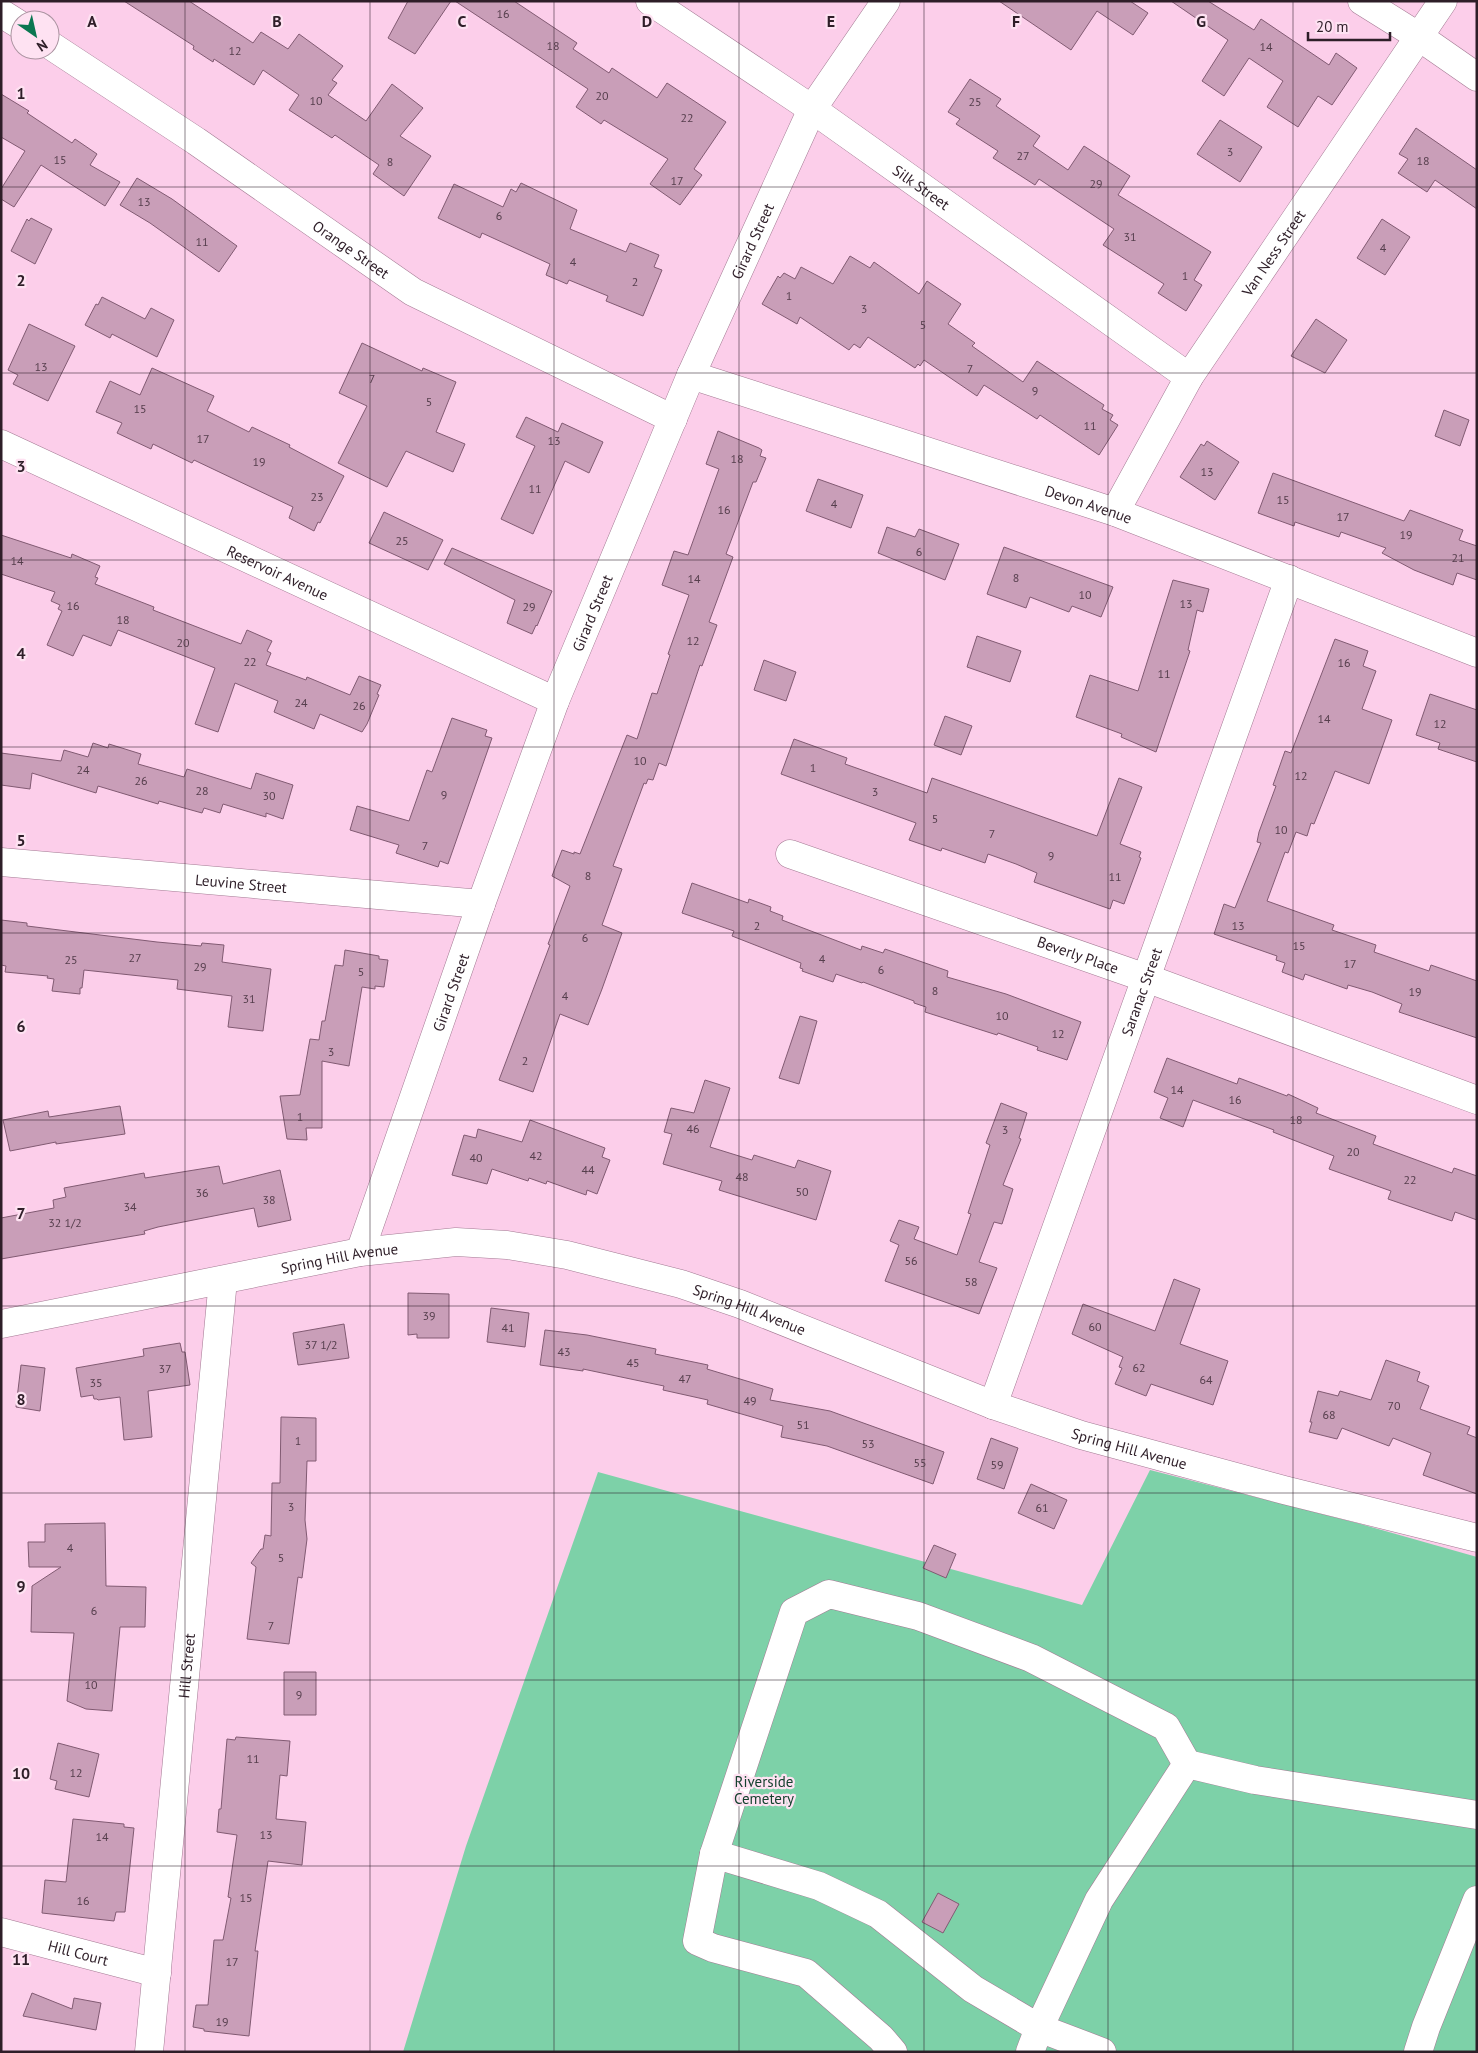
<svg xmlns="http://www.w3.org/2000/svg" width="1478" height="2053" viewBox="0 0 1478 2053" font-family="'PT Sans',sans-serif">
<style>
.green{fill:#7dd1a8}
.building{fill:#c99eb8;stroke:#815a72}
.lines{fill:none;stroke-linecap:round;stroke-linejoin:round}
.minor-casing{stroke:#a37a93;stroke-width:29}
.minor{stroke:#fff;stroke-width:28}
.grid{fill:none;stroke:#2e1e28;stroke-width:1;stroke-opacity:0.55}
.labels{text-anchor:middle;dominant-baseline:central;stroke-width:4.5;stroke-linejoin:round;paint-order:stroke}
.number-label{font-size:12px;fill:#553e4c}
.street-label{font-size:15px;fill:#2e1e28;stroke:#fee2f2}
.park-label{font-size:15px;fill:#14412e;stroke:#fee2f2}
.grid-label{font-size:16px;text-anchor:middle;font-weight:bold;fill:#2e1e28;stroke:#fee2f2;stroke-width:4.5;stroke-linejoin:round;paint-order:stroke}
</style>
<rect width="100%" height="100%" fill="#fcceea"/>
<path class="green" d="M1150,1470L1357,1523L1477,1557V2052H403L466,1846L598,1472L1082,1605Z"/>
<path class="building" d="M124,1H189L253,43L261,32L288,49L299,34L343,66L332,80L337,83L328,95L366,121L392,84L423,108L400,136L431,156L404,196L373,174L379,165L335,135L332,138L289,110L299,95L263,70L254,85L214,59L213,62L193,49L194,46Z
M408,1H451L415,54L388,38Z
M455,1H514L577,43L573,49L609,73L612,68L657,98L667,83L726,122L694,169L702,175L680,205L650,184L668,159L604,120L601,124L576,107L588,89Z
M999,1H1130L1148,13L1133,35L1097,11L1071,50Z
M1171,1H1208L1254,30L1261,19L1329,65L1336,53L1357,68L1332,105L1318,96L1298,127L1267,107L1283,81L1249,58L1224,96L1202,81L1228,40Z
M970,79L1001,99L996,106L1040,136L1033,146L1068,170L1084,146L1130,176L1118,195L1211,252L1194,280L1202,285L1186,311L1158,293L1164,284L1103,245L1114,229L1039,179L1035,185L993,158L998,151L956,124L960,119L948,112Z
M1,94L29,111L27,113L72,143L75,139L97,154L90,165L120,182L105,206L41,165L14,207L1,199V189L25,151L1,137Z
M1220,120L1262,147L1240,182L1197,154Z
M1416,128L1477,170V209L1435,180L1427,192L1398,173L1408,159L1399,154Z
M137,178L172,199L237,246L219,272L150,223L120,205Z
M521,183L577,210L570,229L626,252L630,243L659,255L654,267L662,270L643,316L606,301L608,296L569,280L567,284L546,275L550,264L482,233L480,238L438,218L454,184L503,207L511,189L516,192Z
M31,218L52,229L35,264L11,251L27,219L29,221Z
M1382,219L1410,237L1385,275L1357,258Z
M850,256L870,268L874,262L919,294L927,281L961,304L948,324L975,343L972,346L1023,382L1037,361L1104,405L1102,409L1113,415L1110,420L1118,425L1099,455L1040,415L1037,419L984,385L977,396L924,360L920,366L918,364L915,368L868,337L860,348L854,344L849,350L800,317L797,324L762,304L778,276L780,278L784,273L795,279L801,267L833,284Z
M102,297L145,319L151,308L174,320L157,357L112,334L110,338L85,325L96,304L98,305Z
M1316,319L1347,340L1325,373L1291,356Z
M29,324L75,346L48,401L13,384L18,375L8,370Z
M362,343L422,371L423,368L456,382L436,432L465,444L453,472L406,451L387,487L338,463L367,406L339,393Z
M152,368L214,396L207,411L249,432L252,427L290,445L289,447L344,476L320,523L318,522L314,531L289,518L293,507L194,460L192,463L153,444L151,449L117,433L122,423L96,412L110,381L140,395Z
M1444,410L1469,420L1460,446L1435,436Z
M526,417L558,432L562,423L603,442L589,473L565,461L533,534L501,519L535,446L516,437Z
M718,431L759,448L762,450L760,456L766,458L756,482H753L726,554L733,557L709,622L717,625L702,666L700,665L666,766L659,763L653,780L648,779L646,784L644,783L613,866L622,869L602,925L622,933L602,989L588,1025L560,1014L533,1092L499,1080L550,945L548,944L570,886L552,876L562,850L574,854V852L580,854L627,735L637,739L652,693L657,694L670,655L668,654L689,595L662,585L674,551L688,555L719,469L706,464Z
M1207,441L1239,462L1215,500L1180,477L1201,444L1204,446Z
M1273,473L1404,521L1410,510L1463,530L1459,540L1477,546V580L1457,573L1453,585L1414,570L1382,553L1386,548L1341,532L1339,537L1295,522L1294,526L1258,513Z
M818,479L863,495L851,528L806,511Z
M384,512L443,540L428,570L369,543Z
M887,527L915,537L919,529L959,544L945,580L878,553Z
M1,535L71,558L72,554L100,566L95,577L98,578L95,584L154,607L153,610L241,644L247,630L272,641L267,651L271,653L266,665L306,680L307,677L350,695L359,676L381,685L377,694L379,695L367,724L362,732L320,714L314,729L274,712L278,701L235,683L218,732L195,724L215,668L118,630L111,646L83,635L73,656L47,645L62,611L58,609L60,605L51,601L55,592L1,574Z
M1004,547L1113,587L1101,617L1072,606L1069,612L1030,597L1026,608L987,594Z
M452,548L552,591L537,626L536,625L532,634L507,623L515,600L444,564Z
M1173,580L1209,589L1203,612L1197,610L1188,650L1190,651L1156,752L1121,737L1122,734L1076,717L1090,675L1138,691Z
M977,636L1021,651L1010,682L967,667Z
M1335,639L1368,651L1363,666L1376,671L1362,709L1392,720L1369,784L1335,771L1314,824L1311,823L1307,836L1296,832L1288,853L1285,852L1267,901L1334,925L1332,930L1376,945L1374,952L1429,971L1431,965L1477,981V1038L1399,1012L1402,1004L1372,992L1348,985L1347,989L1305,974L1303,980L1282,972L1285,963L1276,960L1277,956L1214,934L1224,904L1235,908L1261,843L1257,842L1259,832L1276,786L1273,785L1285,751L1291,753Z
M764,660L796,672L786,701L754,690Z
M1430,694L1477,710V762L1438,749L1440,743L1416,735Z
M945,716L972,726L961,755L934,745Z
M452,718L487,730L485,736L492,738L448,864L440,861L438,867L396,853L399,845L350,830L357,806L409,821L427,770L432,772Z
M794,739L847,758L845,764L927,793L932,778L1097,836L1119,778L1142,787L1120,844L1141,852L1139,857L1141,858L1124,904L1113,900L1110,909L1034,882L1037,873L1016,864L988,854L985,863L942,848L941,851L909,840L916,823L781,774Z
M93,743L108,748L109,744L141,754L138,764L184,777L187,769L251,789L256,773L293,785L283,819L266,813V817L223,804L220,813L204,808L202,813L159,801L158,804L98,786L96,793L32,773L30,789L1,785V753L61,761L64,750L88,757Z
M692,883L748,903L749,899L771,907L770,911L783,916L782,920L861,950L862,946L883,953L885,949L948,971L947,977L1006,994L1081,1022L1067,1060L1037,1050L1038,1047L998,1033L997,1035L925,1012L926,1007L914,1003V1001L863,982L862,983L836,974L833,982L802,971L803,969L800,968L801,963L732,936L734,931L682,913Z
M1,920L27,923V926L157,942L201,946L202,943L224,945L222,962L271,969L263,1031L228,1027L232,996L177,989L178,980L84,970L82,988H80V994L52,991L54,979L47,978L48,976L5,972L6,966L1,965Z
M345,950L379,956V959L388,960L384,987L375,986V989L362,987L349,1066L322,1061V1128H306L307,1140L287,1139L280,1096L300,1095L310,1039L319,1040L322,1021H325L335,965L343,966Z
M800,1016L817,1021L799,1084L779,1078Z
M1167,1058L1237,1084L1239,1078L1287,1096L1288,1094L1318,1108L1316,1113L1376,1136L1373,1144L1452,1173L1454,1168L1477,1176V1220L1455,1212L1452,1221L1388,1199L1391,1191L1329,1169L1334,1156L1273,1132L1274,1130L1193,1100L1183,1127L1160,1118L1168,1098L1154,1092Z
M705,1080L730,1088L710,1147L752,1160L754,1155L795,1168L798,1160L831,1171L816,1220L719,1190L722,1181L663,1164L672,1134L664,1132L671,1108L694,1113Z
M1001,1103L1027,1113L1019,1138L1021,1139L1003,1185L1013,1189L1002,1224L994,1222L979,1262L997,1268L979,1314L885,1281L899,1245L890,1241L899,1220L919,1227L914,1239L957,1255L971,1214L968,1213L990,1145L986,1143Z
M120,1106L125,1134L56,1144V1142L10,1151L3,1120L48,1111L49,1117Z
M530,1120L605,1148L602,1157L610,1160L597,1194L587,1190L586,1195L547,1181L546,1184L529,1178L528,1181L492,1169L487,1184L452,1175L464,1135L476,1138L478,1129L522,1142Z
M219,1166L223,1184L280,1170L291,1220L258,1227L254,1208L158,1227L144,1231L145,1234L1,1259V1218L54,1208L53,1200L66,1197L64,1188L144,1173L145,1178Z
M1174,1279L1200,1289L1180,1344L1228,1361L1213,1405L1151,1384L1146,1396L1115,1384L1122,1368L1119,1367L1123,1357L1072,1334L1083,1304L1155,1331Z
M408,1293L449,1294V1338H417V1334L408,1335Z
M491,1308L529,1313L525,1347L487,1342Z
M344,1324L349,1358L298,1365L293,1333Z
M545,1330L587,1335L656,1349L655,1354L708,1365L707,1369L773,1389L770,1400L830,1411L944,1452L933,1484L827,1446L781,1437L783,1426L707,1404L708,1400L663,1390L664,1386L583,1369V1371L540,1365Z
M180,1343L182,1352H185L190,1385L148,1391L152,1437L124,1440L120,1397L98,1400L97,1399H94L93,1395L81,1397L76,1368L144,1356L143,1349Z
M1386,1360L1420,1372L1417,1381L1429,1386L1420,1409L1470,1427L1467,1434L1477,1438V1494L1423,1475L1431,1453L1393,1438L1389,1446L1342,1428L1337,1439L1309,1432L1312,1422H1310L1318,1391L1338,1396L1340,1391L1371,1400Z
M21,1365L45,1368L40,1411L16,1407Z
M281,1417L316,1418V1461H307L305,1520L307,1539L302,1578L298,1577L289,1644L247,1639L256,1567L251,1563L261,1549H263L265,1535L271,1536L272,1483H280Z
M991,1438L1018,1448L1004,1489L977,1479Z
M1031,1484L1067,1500L1054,1529L1018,1513Z
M105,1523L106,1586L146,1587L145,1627H120L112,1711L86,1709L67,1701L74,1633L31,1632L32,1586L61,1567H29L28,1542H45V1524Z
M934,1545L956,1554L946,1578L923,1568Z
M284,1672H316V1715H284Z
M236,1737L290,1741L287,1776L280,1775L276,1819L306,1822L302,1865L268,1861L255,1951H258L249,2036L204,2031V2029L193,2027L196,2005H208L214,1940H223L231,1898L228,1897L237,1835L217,1832L219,1809H221L227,1739L235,1740Z
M58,1743L99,1754L89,1797L55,1789L57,1781L50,1779Z
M73,1819L124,1824V1827L134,1828L125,1912H116L114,1921L42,1913L45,1880L66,1882Z
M938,1893L959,1904L943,1933L922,1922Z
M32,1993L72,2009L74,1998L101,2003L96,2030L23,2016Z"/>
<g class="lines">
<g class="minor-casing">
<g id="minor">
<path id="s1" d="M650,1L812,109L1189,377"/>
<path d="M1362,1L1418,36L1477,77"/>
<path d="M1,13L20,25"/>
<path id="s2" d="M50,45L196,141L413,292L673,419"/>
<path id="s3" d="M691,375L1115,512L1477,653"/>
<path id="s4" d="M1,444L555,701"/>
<path id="s5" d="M1115,512L1189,377L1443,1"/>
<path id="s6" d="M790,854L1146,978L1477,1100"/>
<path id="s7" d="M1,862L481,904"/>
<path id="s8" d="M360,1252L481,904L555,701L691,375L812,109L886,1"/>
<path id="s9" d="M1,1324L360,1252L456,1242L507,1245L567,1255L681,1284L740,1304L993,1405L1081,1435L1284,1490L1477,1538"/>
<path id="s10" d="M993,1405L1289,579"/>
<path d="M714,1854L794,1612L829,1594L918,1616L1031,1658L1166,1727L1187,1764L1255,1780L1477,1815"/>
<path id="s11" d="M1,1932L157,1973"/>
<path id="s12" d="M149,2052L223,1280"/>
<path d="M893,2052L881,2038L806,1973L713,1948L697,1941L714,1854L819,1886L878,1914L973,1989L1039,2028L1099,1900L1187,1764"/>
<path d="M1030,2052L1039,2028L1102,2052"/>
<path d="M1418,2052L1426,2027L1477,1900"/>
</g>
</g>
<use href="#minor" class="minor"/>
</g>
<path class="grid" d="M185,1V2052M370,1V2052M554,1V2052M739,1V2052M924,1V2052M1108,1V2052M1293,1V2052M1,187H1477M1,373H1477M1,560H1477M1,747H1477M1,933H1477M1,1120H1477M1,1306H1477M1,1493H1477M1,1680H1477M1,1866H1477"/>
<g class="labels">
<g class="number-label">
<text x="503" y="13">16</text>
<text x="553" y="45">18</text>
<text x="1266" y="46">14</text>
<text x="235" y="50">12</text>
<text x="602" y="95">20</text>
<text x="316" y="100">10</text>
<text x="975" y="101">25</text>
<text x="687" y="117">22</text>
<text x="1230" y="151">3</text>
<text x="1023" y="155">27</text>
<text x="60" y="159">15</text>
<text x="1423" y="160">18</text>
<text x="390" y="161">8</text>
<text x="677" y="180">17</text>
<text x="1096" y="183">29</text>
<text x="144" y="201">13</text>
<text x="499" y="215">6</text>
<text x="1130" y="236">31</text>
<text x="202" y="241">11</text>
<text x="1383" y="247">4</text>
<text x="573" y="261">4</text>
<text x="1185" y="275">1</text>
<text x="635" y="281">2</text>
<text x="789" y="295">1</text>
<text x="864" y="308">3</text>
<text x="923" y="324">5</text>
<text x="41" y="366">13</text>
<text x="970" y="368">7</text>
<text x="372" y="378">7</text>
<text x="1035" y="390">9</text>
<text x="429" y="401">5</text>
<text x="140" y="408">15</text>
<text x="1090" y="425">11</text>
<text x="203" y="438">17</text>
<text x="554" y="440">13</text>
<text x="737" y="458">18</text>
<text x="259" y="461">19</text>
<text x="1207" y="471">13</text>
<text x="535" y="488">11</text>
<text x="317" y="496">23</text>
<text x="1283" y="499">15</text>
<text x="834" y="503">4</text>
<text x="724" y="509">16</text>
<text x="1343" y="516">17</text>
<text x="1406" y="534">19</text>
<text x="402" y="540">25</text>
<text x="919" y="551">6</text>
<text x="1458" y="557">21</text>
<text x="17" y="560">14</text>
<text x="1016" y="577">8</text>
<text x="694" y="578">14</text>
<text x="1085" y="594">10</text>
<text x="1186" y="603">13</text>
<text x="73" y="605">16</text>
<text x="529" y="606">29</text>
<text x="123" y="619">18</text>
<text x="693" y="640">12</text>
<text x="183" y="642">20</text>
<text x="250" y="661">22</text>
<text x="1344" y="662">16</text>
<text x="1164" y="673">11</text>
<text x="301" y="702">24</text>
<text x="359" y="705">26</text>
<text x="1324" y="718">14</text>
<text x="1440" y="723">12</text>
<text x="640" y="760">10</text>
<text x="813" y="767">1</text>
<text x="83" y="769">24</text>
<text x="1301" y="775">12</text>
<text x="141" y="780">26</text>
<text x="202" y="790">28</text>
<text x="875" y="791">3</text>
<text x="444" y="794">9</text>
<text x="269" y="795">30</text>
<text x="935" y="818">5</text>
<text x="1281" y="829">10</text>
<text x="992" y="833">7</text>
<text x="425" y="845">7</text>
<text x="1051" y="855">9</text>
<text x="588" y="875">8</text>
<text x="1115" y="876">11</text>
<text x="757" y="925">2</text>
<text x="1238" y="925">13</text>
<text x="585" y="937">6</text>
<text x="1299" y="945">15</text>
<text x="135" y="957">27</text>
<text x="822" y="958">4</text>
<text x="71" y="959">25</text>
<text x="1350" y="963">17</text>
<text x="200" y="966">29</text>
<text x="881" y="969">6</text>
<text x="361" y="971">5</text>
<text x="935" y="990">8</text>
<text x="1415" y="991">19</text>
<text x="565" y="995">4</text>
<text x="249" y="998">31</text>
<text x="1002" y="1015">10</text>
<text x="1058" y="1033">12</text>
<text x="331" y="1051">3</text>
<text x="525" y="1060">2</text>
<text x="1177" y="1089">14</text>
<text x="1235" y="1099">16</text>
<text x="300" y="1116">1</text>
<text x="1296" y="1119">18</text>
<text x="693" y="1128">46</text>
<text x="1005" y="1129">3</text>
<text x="1353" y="1151">20</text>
<text x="536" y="1155">42</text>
<text x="476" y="1157">40</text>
<text x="588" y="1169">44</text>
<text x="742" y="1176">48</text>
<text x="1410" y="1179">22</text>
<text x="802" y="1191">50</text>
<text x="202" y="1192">36</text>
<text x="269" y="1199">38</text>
<text x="130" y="1206">34</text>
<text x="65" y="1222">32 1/2</text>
<text x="911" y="1260">56</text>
<text x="971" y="1281">58</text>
<text x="429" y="1315">39</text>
<text x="1095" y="1326">60</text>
<text x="508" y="1327">41</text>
<text x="321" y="1344">37 1/2</text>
<text x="564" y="1351">43</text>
<text x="633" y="1362">45</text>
<text x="1139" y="1367">62</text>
<text x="165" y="1368">37</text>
<text x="685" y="1378">47</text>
<text x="1206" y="1379">64</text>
<text x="96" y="1382">35</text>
<text x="750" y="1400">49</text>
<text x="1394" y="1405">70</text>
<text x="1329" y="1414">68</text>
<text x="803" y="1424">51</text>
<text x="298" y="1440">1</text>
<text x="868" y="1443">53</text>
<text x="920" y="1462">55</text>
<text x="997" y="1464">59</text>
<text x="291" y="1506">3</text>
<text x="1042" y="1507">61</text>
<text x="70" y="1547">4</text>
<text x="281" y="1557">5</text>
<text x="94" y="1610">6</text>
<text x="271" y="1625">7</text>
<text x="91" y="1684">10</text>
<text x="299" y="1694">9</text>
<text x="253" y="1758">11</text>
<text x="76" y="1772">12</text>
<text x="266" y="1834">13</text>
<text x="102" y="1836">14</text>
<text x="246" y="1897">15</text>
<text x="83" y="1900">16</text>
<text x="232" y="1961">17</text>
<text x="222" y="2021">19</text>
</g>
<g class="street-label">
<text stroke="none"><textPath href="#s1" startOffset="329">Silk Street</textPath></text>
<text stroke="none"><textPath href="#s8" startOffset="1085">Girard Street</textPath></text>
<text stroke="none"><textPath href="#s2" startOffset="364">Orange Street</textPath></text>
<text stroke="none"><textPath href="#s5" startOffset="304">Van Ness Street</textPath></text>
<text stroke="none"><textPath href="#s3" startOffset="418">Devon Avenue</textPath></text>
<text stroke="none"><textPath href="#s4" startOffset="305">Reservoir Avenue</textPath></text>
<text stroke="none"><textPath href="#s8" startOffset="680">Girard Street</textPath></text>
<text stroke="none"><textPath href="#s7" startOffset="241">Leuvine Street</textPath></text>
<text stroke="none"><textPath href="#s6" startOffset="305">Beverly Place</textPath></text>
<text stroke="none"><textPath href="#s8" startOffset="275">Girard Street</textPath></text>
<text stroke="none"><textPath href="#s10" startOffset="439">Saranac Street</textPath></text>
<text stroke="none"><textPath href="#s9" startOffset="345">Spring Hill Avenue</textPath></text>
<text stroke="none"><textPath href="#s9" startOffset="765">Spring Hill Avenue</textPath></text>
<text stroke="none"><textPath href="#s9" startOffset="1170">Spring Hill Avenue</textPath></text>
<text stroke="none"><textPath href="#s12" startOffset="388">Hill Street</textPath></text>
<text stroke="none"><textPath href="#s11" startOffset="80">Hill Court</textPath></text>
</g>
<g class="park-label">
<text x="764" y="1781">Riverside<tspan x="764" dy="17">Cemetery</tspan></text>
</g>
</g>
<g class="grid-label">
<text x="92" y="27">A</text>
<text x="277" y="27">B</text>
<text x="462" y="27">C</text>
<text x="647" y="27">D</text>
<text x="831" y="27">E</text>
<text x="1016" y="27">F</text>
<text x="1201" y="27">G</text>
<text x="21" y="99">1</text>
<text x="21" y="286">2</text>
<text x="21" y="472">3</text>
<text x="21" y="659">4</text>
<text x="21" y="846">5</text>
<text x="21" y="1032">6</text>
<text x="21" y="1219">7</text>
<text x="21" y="1405">8</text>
<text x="21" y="1592">9</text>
<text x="21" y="1779">10</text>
<text x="21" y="1965">11</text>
</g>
<rect width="1478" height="2053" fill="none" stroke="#2e1e28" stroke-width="5"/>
<g transform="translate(35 35) rotate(146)"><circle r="24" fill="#fee2f2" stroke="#ab94a1"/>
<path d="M0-4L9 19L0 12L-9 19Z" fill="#0a7751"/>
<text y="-8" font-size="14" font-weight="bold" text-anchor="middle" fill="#2e1e28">N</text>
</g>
<path d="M1308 32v8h82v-8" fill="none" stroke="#2e1e28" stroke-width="2.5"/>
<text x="1316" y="32" font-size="15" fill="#2e1e28" stroke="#fee2f2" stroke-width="4" paint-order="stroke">20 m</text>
</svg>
